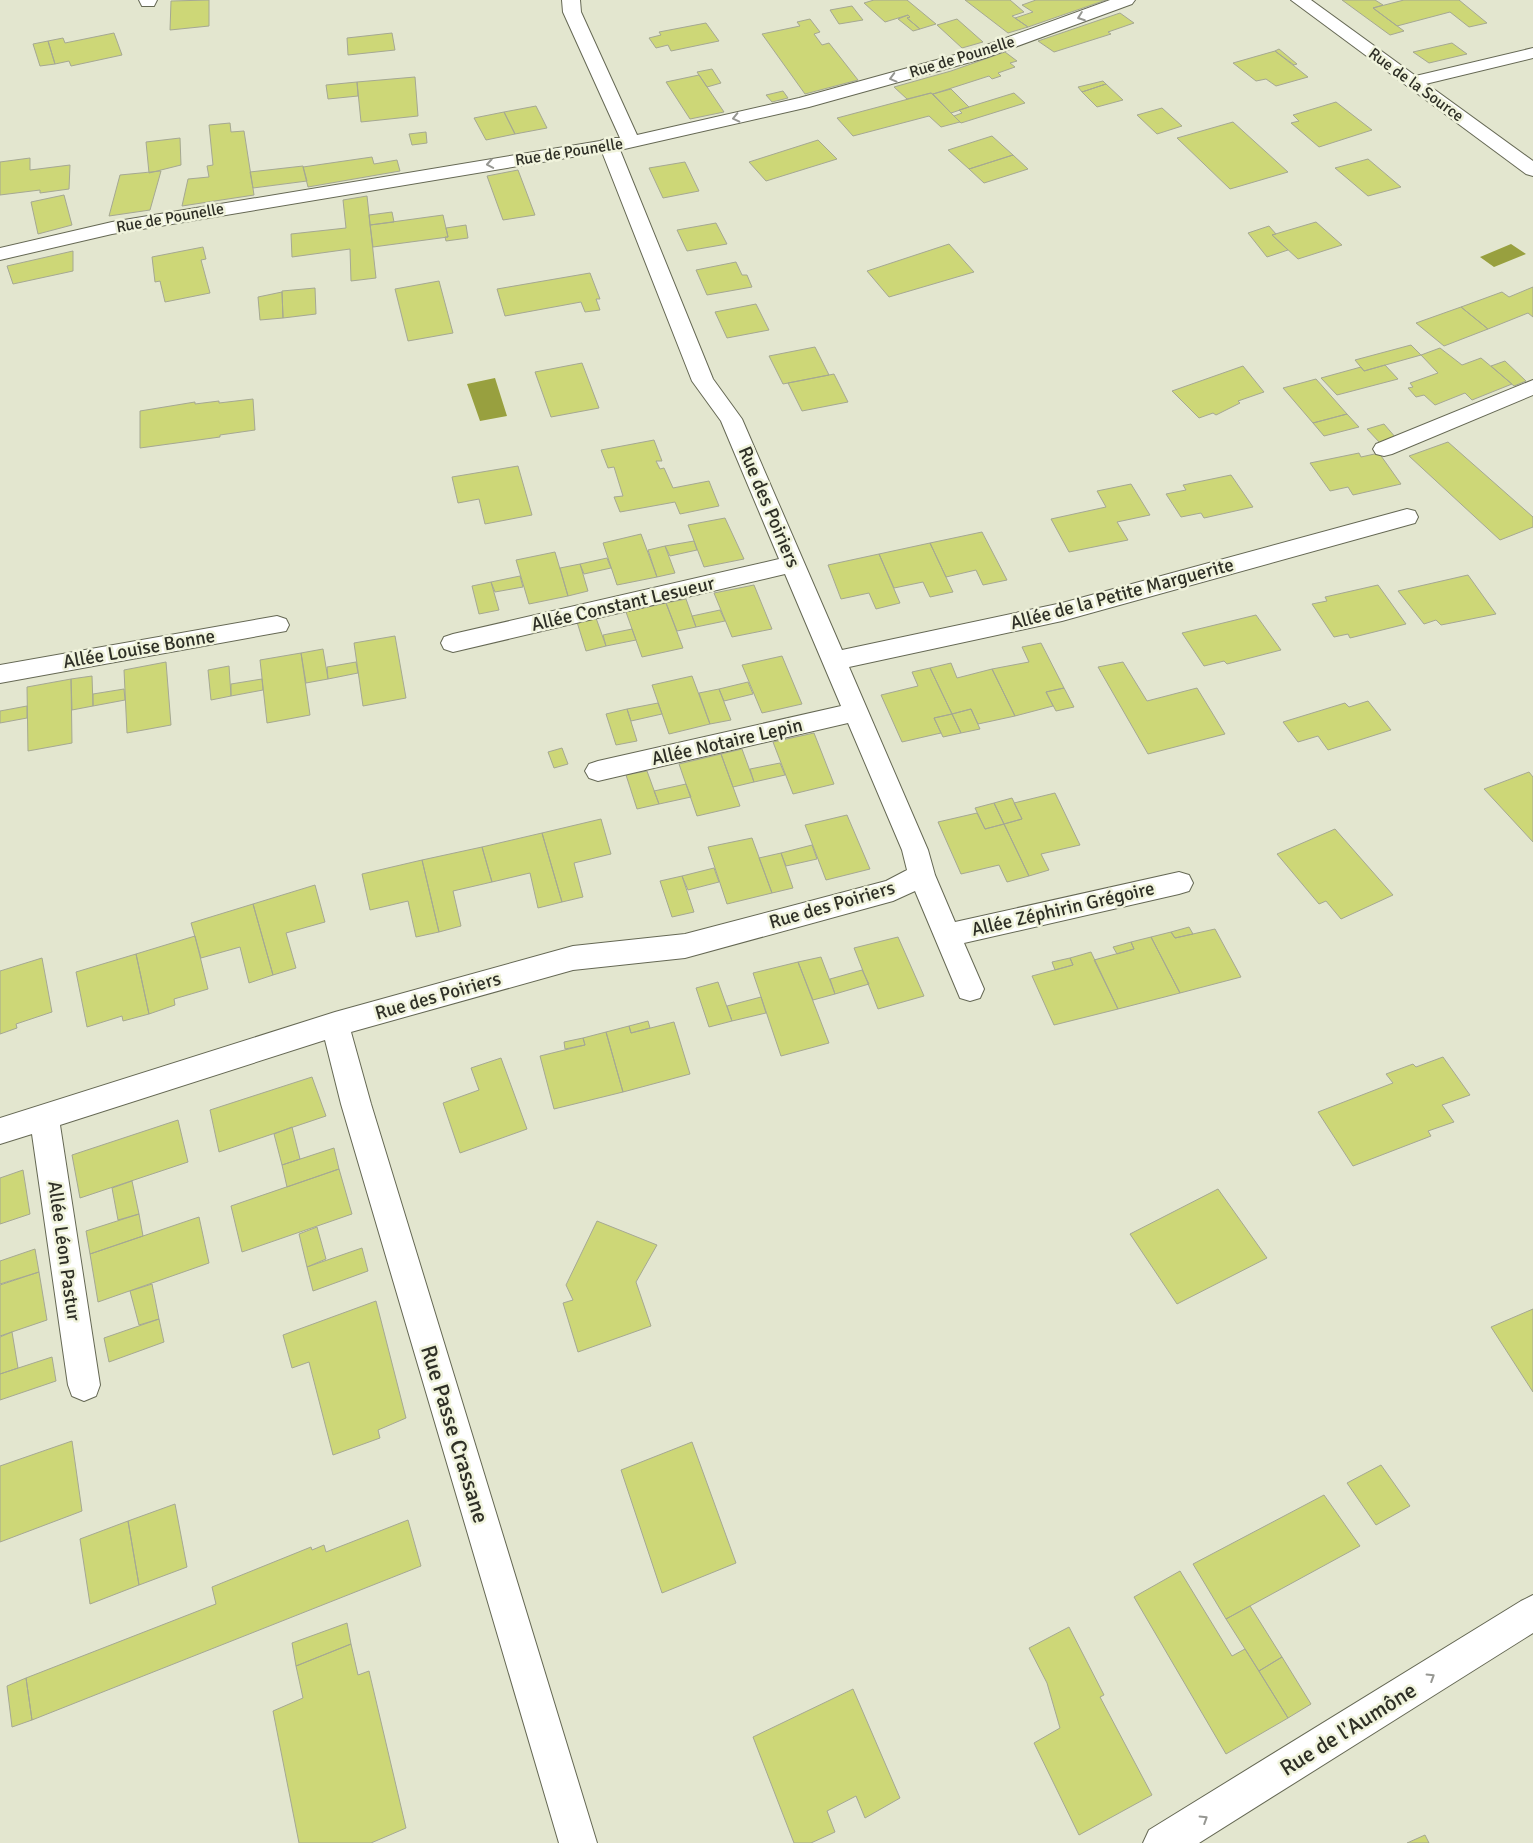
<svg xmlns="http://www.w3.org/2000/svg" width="1533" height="1843" viewBox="0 0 1533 1843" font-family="Signika,sans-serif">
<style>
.water{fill:#98a03f}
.building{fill:#cdd777;stroke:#a5a893}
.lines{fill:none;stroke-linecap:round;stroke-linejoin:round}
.service-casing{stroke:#656854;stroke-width:2}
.minor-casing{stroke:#656854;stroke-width:2}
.secondary-casing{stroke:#656854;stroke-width:2}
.service{fill:#fff;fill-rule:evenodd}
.minor{fill:#fff;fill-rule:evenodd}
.secondary{fill:#fff;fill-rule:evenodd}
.oneway{stroke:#969792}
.labels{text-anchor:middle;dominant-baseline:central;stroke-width:5;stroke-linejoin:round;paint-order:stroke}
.far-street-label{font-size:16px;fill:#2e2f26;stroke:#f0f3dc}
.street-label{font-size:19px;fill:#2e2f26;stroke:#f0f3dc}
.near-street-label{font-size:22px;fill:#2e2f26;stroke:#f0f3dc}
</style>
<rect width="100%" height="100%" fill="#e3e6cf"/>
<path class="water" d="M1511,244L1526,254L1494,267L1480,257Z
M495,378L507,416L480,421L467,384Z"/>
<path class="building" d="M209,0V26L170,30L171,1Z
M874,0H907L936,24L920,29L907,18L910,17L908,15L885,22L864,3Z
M965,0H1010L1024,12L1012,16L1028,27L1008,33Z
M1036,0H1106L1028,27L1015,18L1033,12L1022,5Z
M1342,0H1375L1383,5L1373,8L1404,31L1390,35Z
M1404,0H1459L1487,23L1469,27L1450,12L1397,26L1373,8Z
M852,6L863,20L839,24L830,10Z
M1120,13L1134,23L1108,32L1111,34L1054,52L1038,41Z
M908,15L910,17L907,18L920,29L913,31L898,19Z
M810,19L820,32L814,34L822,45L829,43L858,80L805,94L762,34L800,26L797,22Z
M957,19L983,42L962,48L937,25Z
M706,23L719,41L671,51L668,45L656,48L649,38L661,35L659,32Z
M114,33L122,55L71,66L69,61L55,64L48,41L63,38L65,43Z
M392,33L395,50L348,55L347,38Z
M48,41L55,64L40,66L33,44Z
M1452,43L1467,54L1429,63L1413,52Z
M1279,49L1297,64L1294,65L1275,51Z
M1275,51L1308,77L1276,86L1266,79L1256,81L1233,63Z
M1005,52L1017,61L1010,63L1015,67L998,73L1001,76L992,79L989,76L933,94L931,93L907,99L894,87L951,71Z
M712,69L721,83L707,87L697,72Z
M699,75L724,112L690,119L666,82Z
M415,77L418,116L361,122L357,82Z
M1103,81L1106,84L1082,92L1078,87Z
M357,82L358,96L328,99L326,85Z
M1106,84L1123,100L1097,107L1082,92Z
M951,89L969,107L951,113L933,94Z
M783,91L788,98L772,102L766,95Z
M931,93L960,122L941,127L929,116L853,136L837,118Z
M1014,93L1025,103L961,123L954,116L962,113L959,110Z
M1336,102L1372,130L1319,147L1291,123L1299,121L1293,115Z
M536,106L547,128L515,134L504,112Z
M1162,108L1182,126L1157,134L1137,115Z
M504,112L515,134L486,140L474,118Z
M1233,122L1288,172L1230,189L1177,138Z
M230,123L231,132L244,131L254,195L182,206L188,179L209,177L207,166L213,165L209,125Z
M426,132L427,143L412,145L409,134Z
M992,136L1013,155L969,169L948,150Z
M180,138L181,165L149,173L146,142Z
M818,140L837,159L766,181L749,162Z
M1013,155L1028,169L984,183L969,169Z
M372,157L374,164L397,160L400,171L308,187L303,167Z
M30,158V170L70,165L69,189L40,193V190L0,195V162Z
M1368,159L1401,187L1368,196L1335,168Z
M685,162L699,191L663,198L649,168Z
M303,166L307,181L253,188L250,172Z
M518,170L535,215L503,220L487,176Z
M161,171L150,210L109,216L120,175Z
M64,195L72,225L38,234L31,202Z
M367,196L376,278L351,281L350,249L292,257L291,234L346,228L343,200Z
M392,212L394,222L370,225L369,215Z
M443,215L448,237L373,247L370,225Z
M1316,222L1342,245L1298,259L1272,235Z
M716,223L727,244L687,251L677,230Z
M466,225L468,238L446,241L445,237H448L446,228Z
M1269,226L1276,234L1272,235L1288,250L1267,257L1248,233Z
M949,244L974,272L889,297L867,271Z
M203,247L206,259L201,260L210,293L165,302L160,281L155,282L152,257Z
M73,251V271L13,284L7,266Z
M736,262L742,275H747L752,287L707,295L696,270Z
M590,273L600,299H596L600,310L585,312L581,302L505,316L497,289Z
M439,281L453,333L408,341L395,289Z
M1533,287V317L1528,313L1488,329L1461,307L1502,292L1509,297Z
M315,288L316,314L283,318L282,291Z
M282,292L283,318L260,320L258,297Z
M756,304L769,330L727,338L715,312Z
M1461,307L1488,329L1444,346L1416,323Z
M1411,345L1421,355L1364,371L1355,360Z
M815,347L829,375L783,384L769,356Z
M1440,348L1462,365L1481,358L1512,384L1472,400L1465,393L1435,405L1424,395L1416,397L1408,388L1413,387L1410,383L1438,373L1421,355Z
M1505,361L1526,381L1514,386L1491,366Z
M582,363L599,408L551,417L535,372Z
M1385,365L1398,379L1337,395L1321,378L1361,367L1364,371Z
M1243,366L1264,392L1238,401L1240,403L1216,415L1213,413L1199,418L1172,391Z
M834,374L848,402L802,411L788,383Z
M1316,379L1347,414L1313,423L1283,388Z
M253,399L255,430L220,435V437L140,448V411L195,402V404L219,401V403Z
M1347,414L1359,427L1324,436L1313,423Z
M1384,424L1396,438L1380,443L1367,429Z
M654,440L662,461H656L660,469L664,468L673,488L709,481L719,506L680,514L675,502L620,512L614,497L623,496L614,467L608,468L601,450Z
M1448,442L1533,517V527L1500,540L1409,456Z
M1359,453L1361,457L1379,453L1401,484L1353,495L1348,487L1330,491L1310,463Z
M518,466L532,515L485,524L479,499L458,503L452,477Z
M1231,475L1253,507L1204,518L1201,513L1181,517L1166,494L1186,490L1183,485Z
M1131,484L1150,515L1117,522L1128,540L1069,552L1051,519L1106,507L1097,491Z
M725,518L744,559L704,567L688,525Z
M982,532L1007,580L983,585L976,570L946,577L930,543Z
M641,534L657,577L617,585L603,543Z
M694,541L697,550L670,556L665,546Z
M930,543L953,592L930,597L923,582L894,588L879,554Z
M665,546L675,573L657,577L648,550Z
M555,552L568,596L529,604L516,560Z
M879,554L900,603L876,609L869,593L841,599L828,565Z
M607,558L611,568L584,574L580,564Z
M580,564L588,591L568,596L560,568Z
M1468,575L1496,614L1441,625L1436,620L1424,624L1398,591Z
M520,576L523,587L495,592L491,582Z
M491,582L499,610L479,614L472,586Z
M754,585L772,629L732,637L714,593Z
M1378,585L1406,624L1350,638L1348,634L1334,637L1312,604L1327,601L1325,597Z
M686,599L696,627L677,631L666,603Z
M666,603L683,648L642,657L626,612Z
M720,610L725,621L696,627L692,616Z
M1256,615L1281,650L1227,664L1224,661L1204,666L1182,633Z
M596,618L606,646L586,651L577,622Z
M632,629L636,640L606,646L603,635Z
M395,636L406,698L363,706L354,643Z
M1041,643L1064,688L1046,692L1053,706L1015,716L992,669L1029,662L1022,647Z
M323,649L328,679L306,683L301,653Z
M301,653L310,715L267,723L260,660Z
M782,656L802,704L762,713L742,665Z
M166,662L171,725L127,733L124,670Z
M356,662L358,673L328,679L327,667Z
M1123,662L1147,701L1197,688L1225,734L1148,754L1098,667Z
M951,663L957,678L992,669L1015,716L978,724L971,709L952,714L930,668Z
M229,666L231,696L211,700L208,670Z
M930,668L952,714L934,718L941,733L902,742L881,695L918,686L912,672Z
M92,676L93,706L72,710L71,679Z
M692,676L710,724L669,734L652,685Z
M71,679L72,743L28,751L27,687Z
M262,679L263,690L231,696V684Z
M748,682L753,694L724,701L719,689Z
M1064,688L1074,707L1056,711L1046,692Z
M124,689L125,700L93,706V694Z
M719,689L731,720L710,724L699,693Z
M1368,701L1391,730L1328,750L1318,736L1298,742L1283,722L1345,703L1349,707Z
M658,703L662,714L631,721L627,709Z
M27,706V718L0,723V711Z
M627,709L637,741L616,745L606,714Z
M971,709L980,729L961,733L952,714Z
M952,714L961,733L943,737L934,718Z
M814,733L834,784L793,794L773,742Z
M562,748L568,764L554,768L548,752Z
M742,749L754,782L733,787L721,754Z
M721,754L740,806L697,816L679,764Z
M780,763L785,775L754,782L750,769Z
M647,771L659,804L637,809L626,775Z
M1529,772L1533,777V842L1484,789Z
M686,784L691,797L659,804L654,791Z
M1055,793L1080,845L1041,854L1049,870L1029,876L1004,824L1022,819L1014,803Z
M1012,798L1022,819L1004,824L994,803Z
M994,803L1004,824L985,829L975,808Z
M977,813L985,829L1004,824L1029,876L1007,882L999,865L961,874L938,822Z
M847,815L870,869L826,880L805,825Z
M601,819L611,854L574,863L583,897L562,902L542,833Z
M1335,829L1393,895L1341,919L1326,901L1319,904L1277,854Z
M542,833L562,902L538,908L530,873L492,882L482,847Z
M752,838L772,893L727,904L708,847Z
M812,845L817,859L786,866L781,853Z
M482,847L492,882L453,891L461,926L439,932L422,860Z
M781,853L793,888L772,893L759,858Z
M422,860L439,932L416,937L408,901L370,910L362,874Z
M714,868L719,882L688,890L682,876Z
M682,876L694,912L672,917L660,881Z
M315,885L325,922L286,933L296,968L273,975L253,904Z
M253,904L273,975L249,983L240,947L201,958L191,923Z
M1189,927L1193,934L1175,938L1171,932Z
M1215,929L1241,977L1180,993L1151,937L1171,932L1175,938Z
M195,936L208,989L174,999L175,1005L149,1014L136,954Z
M898,937L924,996L878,1009L854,948Z
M1151,937L1180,993L1118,1009L1094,960L1134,949L1131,942Z
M1131,942L1134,949L1117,954L1113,947Z
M1091,952L1118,1009L1054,1025L1032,976L1073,965L1070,958Z
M136,954L149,1014L123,1021L122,1016L87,1027L76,972Z
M821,957L835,994L813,1000L798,962Z
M42,958L52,1012L16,1024L17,1028L0,1034V971Z
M1070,958L1073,965L1055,970L1052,962Z
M798,962L829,1043L781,1056L753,973Z
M862,970L869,984L835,994L830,979Z
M718,982L732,1021L709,1027L696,988Z
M761,997L766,1013L732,1021L727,1006Z
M648,1021L650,1028L631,1033L629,1026Z
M674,1022L690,1074L623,1092L606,1032L629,1026L631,1033Z
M606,1032L623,1092L554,1109L540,1056L585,1045L583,1038Z
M583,1038L585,1045L565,1049L564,1042Z
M1443,1057L1470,1095L1442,1105L1454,1122L1428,1131L1431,1136L1353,1166L1318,1112L1393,1083L1386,1074L1413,1064L1416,1067Z
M501,1058L527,1129L460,1153L443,1103L479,1090L471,1068Z
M312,1077L326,1116L219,1152L210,1110Z
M178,1120L188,1162L80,1198L72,1155Z
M292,1127L300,1159L282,1165L274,1134Z
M334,1148L339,1169L287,1187L282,1165Z
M339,1169L352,1214L242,1252L231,1206Z
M23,1170L30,1214L0,1224V1178Z
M132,1181L139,1214L118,1220L112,1188Z
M1218,1189L1267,1258L1177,1304L1130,1234Z
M139,1214L143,1236L90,1254L86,1231Z
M199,1217L209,1263L98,1302L90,1254Z
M597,1221L657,1245L636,1282L651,1326L578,1352L563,1303L573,1300L566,1285Z
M317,1227L326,1259L307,1267L299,1234Z
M362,1248L368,1271L313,1291L307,1267Z
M35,1249L39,1272L0,1284V1261Z
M39,1272L47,1320L0,1336V1285Z
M152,1284L159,1319L139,1325L130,1291Z
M376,1301L406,1418L378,1430L380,1438L333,1455L309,1362L292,1368L283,1335Z
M1533,1309V1392L1491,1327Z
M159,1319L164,1342L109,1362L104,1338Z
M12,1332L18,1368L0,1374V1337Z
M52,1357L56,1381L0,1400V1374Z
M72,1441L82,1511L0,1542V1466Z
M692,1442L736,1563L662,1593L621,1470Z
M1381,1465L1410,1506L1376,1525L1347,1483Z
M1324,1495L1360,1546L1226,1619L1193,1564Z
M175,1504L187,1567L139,1585L128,1521Z
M408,1520L421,1566L32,1720L26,1678L216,1604L212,1587L311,1547L312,1550L324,1545L326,1552Z
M128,1521L139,1585L90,1604L80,1539Z
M1180,1571L1232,1656L1245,1649L1288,1718L1226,1754L1134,1597Z
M1250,1606L1282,1657L1259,1671L1226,1619Z
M347,1623L351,1644L296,1666L292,1643Z
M1069,1627L1104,1695L1100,1697L1152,1795L1079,1835L1034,1743L1060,1728L1047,1683L1029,1648Z
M351,1644L358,1675L369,1671L406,1828L371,1843H299L273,1711L303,1698L296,1666Z
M1282,1657L1311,1704L1288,1718L1259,1671Z
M26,1678L32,1720L12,1727L7,1686Z
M853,1689L900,1798L865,1818L856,1796L827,1811L835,1832L811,1843H794L753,1737Z
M1425,1835L1429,1843H1407Z"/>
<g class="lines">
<g class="service-casing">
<path id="service" d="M139,0H157L154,6H142Z
M1533,380V395L1392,454L1384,456L1376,454L1373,449L1376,444Z"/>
</g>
<g class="minor-casing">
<path id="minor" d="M562,0H580L581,12L637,135L799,98L973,50L1110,0H1135L1132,4L985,58L809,107L620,150L713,379L742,419L842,650L1062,603L1407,509L1415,511L1418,517L1415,523L1062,621L849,667L928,850L935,875L955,922L1179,872L1189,875L1193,883L1189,891L1179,894L964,943L984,989L980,998L970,1001L960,998L915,891L893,901L685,958L573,970L351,1032L371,1104L597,1843H559L341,1104L325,1040L60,1125L100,1385L96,1396L84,1401L72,1396L68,1385L32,1134L0,1144V1118L335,1012L573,946L685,934L886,881L907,870L902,850L848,723L598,781L589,778L585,771L589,764L598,761L841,706L785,574L453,652L444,649L441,643L444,637L453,634L779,559L721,421L692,381L602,152L112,234L0,260V248L112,222L600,141L608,138H620L563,12Z
M1533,48V58L1413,87L1407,86L1404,82L1407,78Z
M277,616L286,619L289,625L286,631L0,683V665Z
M1533,1595V1633L1199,1843H1143L1149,1830L1521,1601Z"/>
</g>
<g class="secondary-casing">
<path id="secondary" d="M1291,0H1311L1533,161V176L1526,174Z"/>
</g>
<use href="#service" class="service"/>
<use href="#minor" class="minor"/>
<use href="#secondary" class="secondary"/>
</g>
<defs><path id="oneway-chevron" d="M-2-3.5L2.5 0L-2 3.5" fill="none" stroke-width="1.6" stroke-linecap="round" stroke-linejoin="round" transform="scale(1.25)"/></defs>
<g class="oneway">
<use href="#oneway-chevron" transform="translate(1081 17) rotate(160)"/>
<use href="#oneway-chevron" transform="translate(893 78) rotate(165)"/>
<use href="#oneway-chevron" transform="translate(736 118) rotate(167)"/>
<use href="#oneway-chevron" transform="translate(490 164) rotate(170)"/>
<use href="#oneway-chevron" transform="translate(1431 1677) rotate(-32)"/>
<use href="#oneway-chevron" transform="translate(1204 1819) rotate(-32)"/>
</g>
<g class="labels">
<g class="far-street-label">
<text transform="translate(962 57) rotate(-17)">Rue de Pounelle</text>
<text transform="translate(1416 85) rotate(36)">Rue de la Source</text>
<text transform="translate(569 152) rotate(-9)">Rue de Pounelle</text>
<text transform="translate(170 218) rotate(-10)">Rue de Pounelle</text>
</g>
<g class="street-label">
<text transform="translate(769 507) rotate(67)">Rue des Poiriers</text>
<text transform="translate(1122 594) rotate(-15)">Allée de la Petite Marguerite</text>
<text transform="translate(623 604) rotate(-13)">Allée Constant Lesueur</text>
<text transform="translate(139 649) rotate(-10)">Allée Louise Bonne</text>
<text transform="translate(727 742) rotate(-13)">Allée Notaire Lepin</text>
<text transform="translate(832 905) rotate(-16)">Rue des Poiriers</text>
<text transform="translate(1063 909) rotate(-13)">Allée Zéphirin Grégoire</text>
<text transform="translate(438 996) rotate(-16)">Rue des Poiriers</text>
<text transform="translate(64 1251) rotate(82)">Allée Léon Pastur</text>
</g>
<g class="near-street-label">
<text transform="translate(455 1434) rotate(73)">Rue Passe Crassane</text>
<text transform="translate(1348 1729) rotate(-32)">Rue de l'Aumône</text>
</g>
</g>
</svg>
